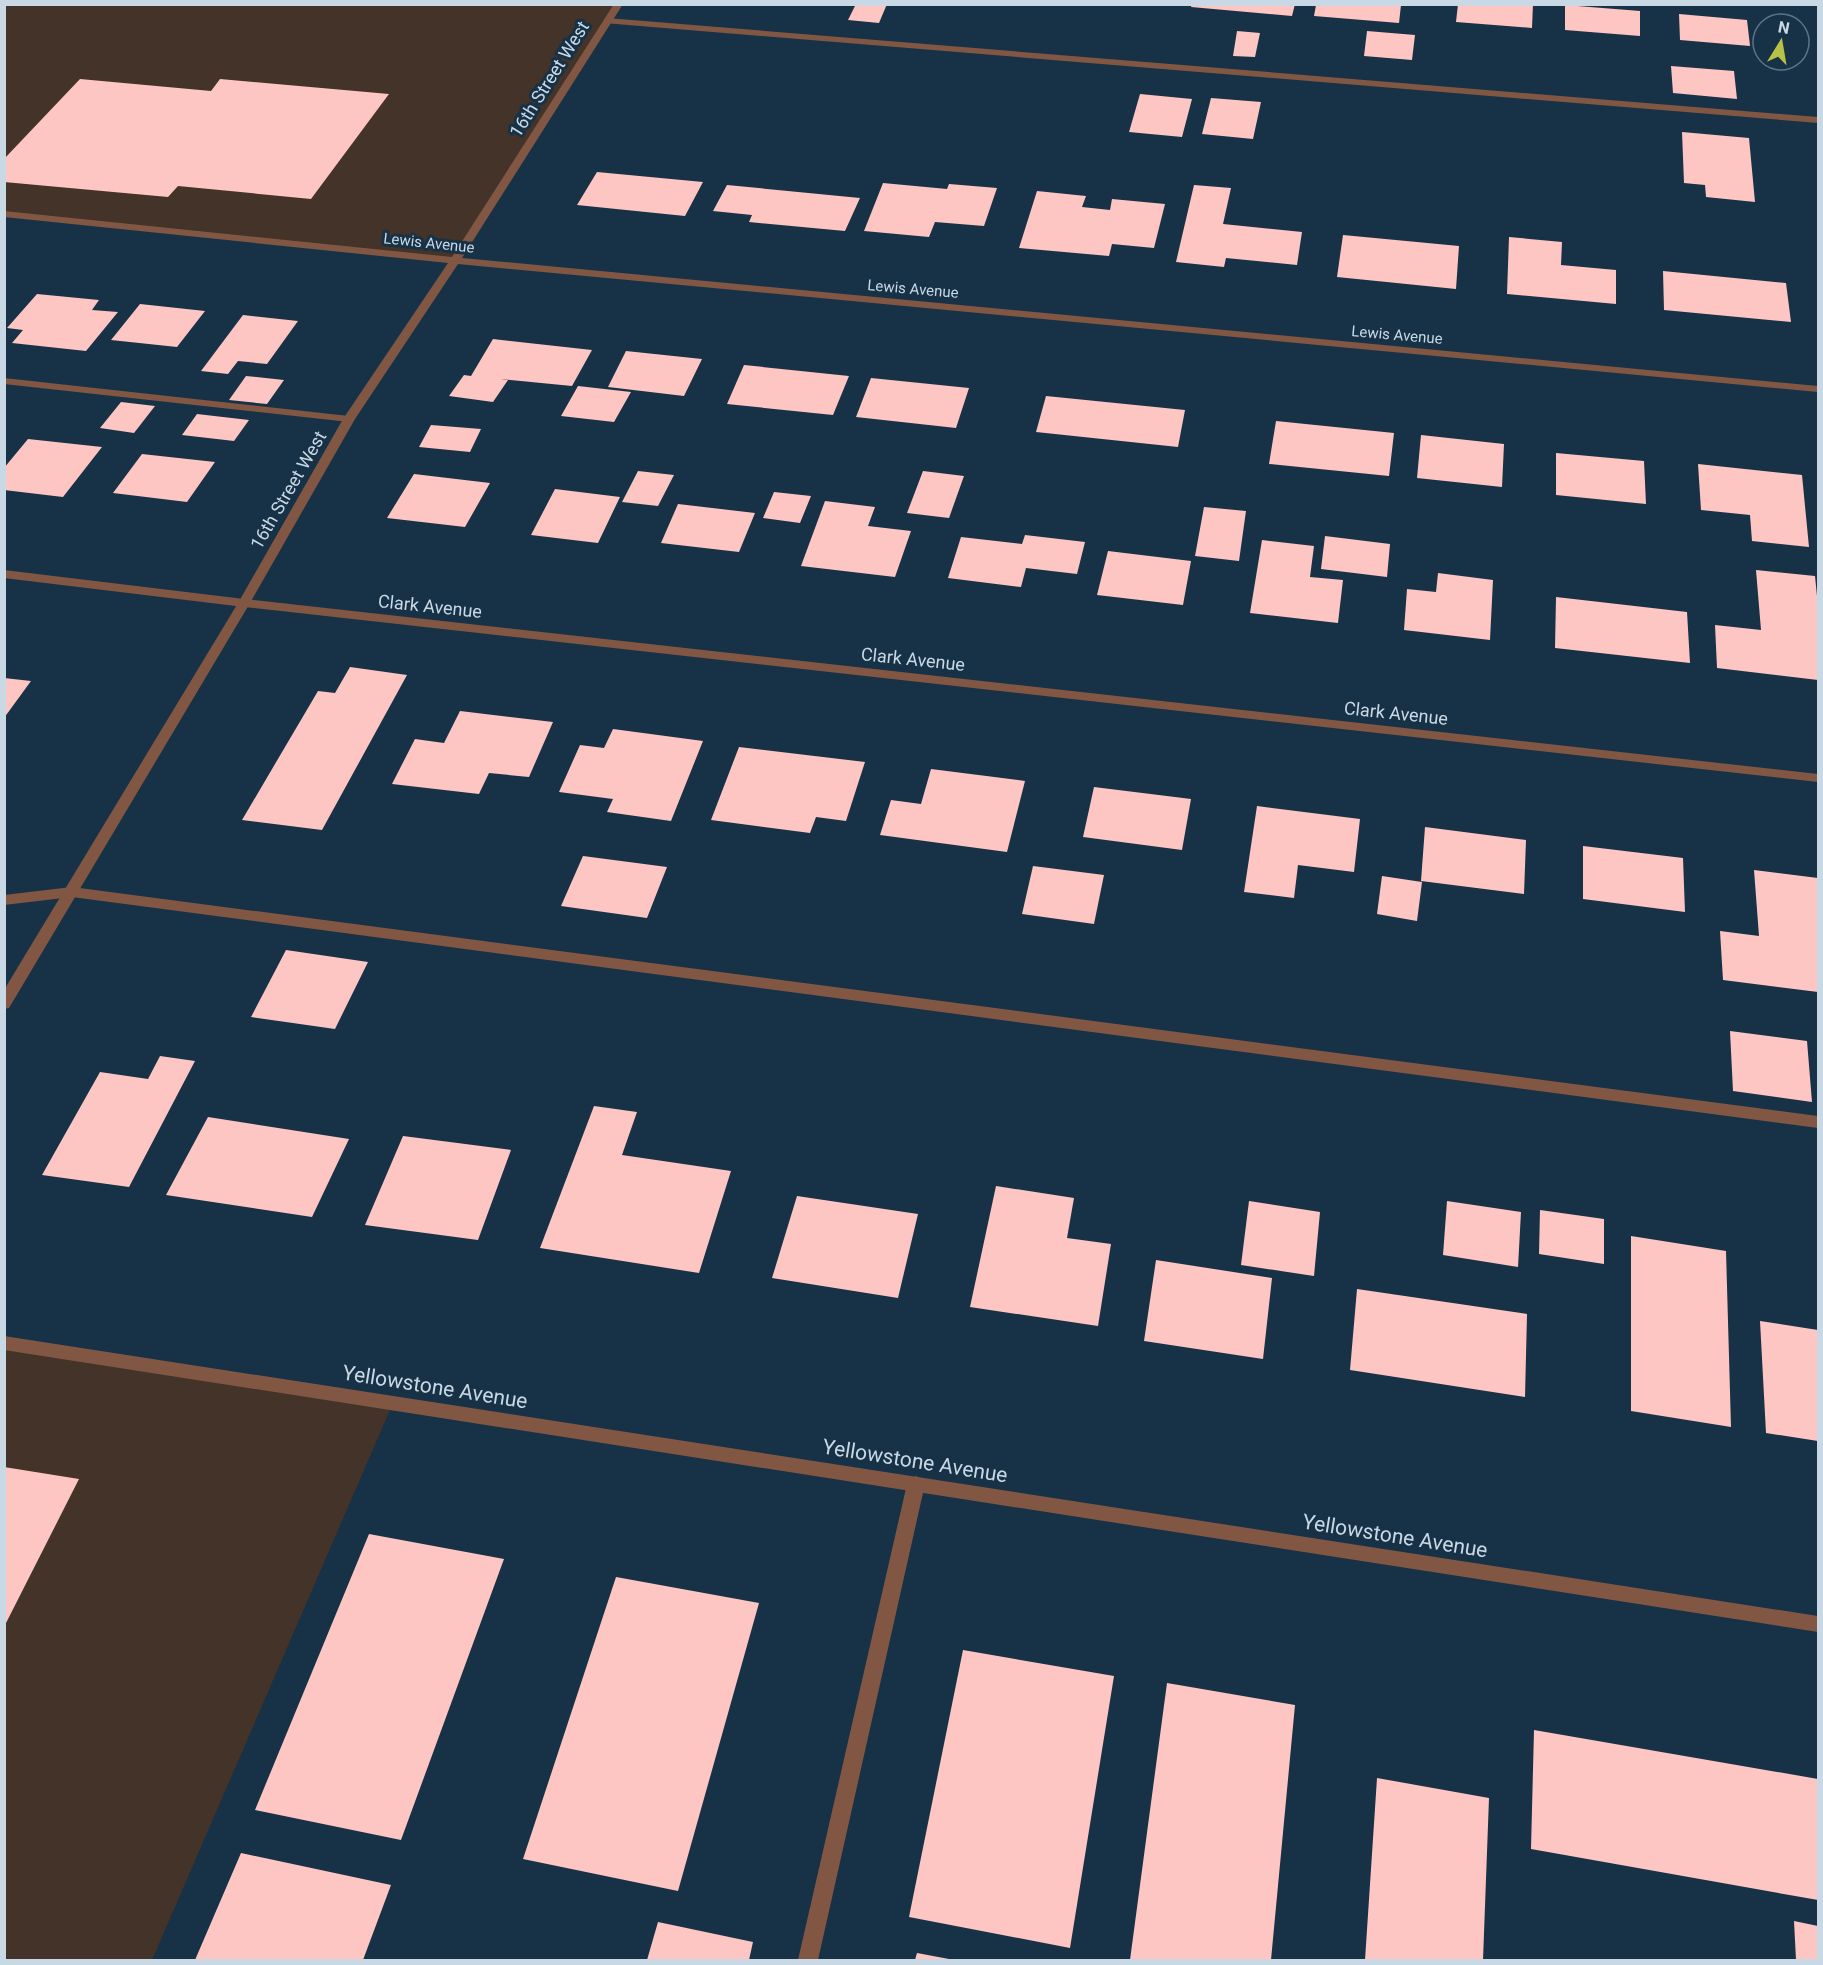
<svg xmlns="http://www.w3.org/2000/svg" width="1823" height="1965" viewBox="0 0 1823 1965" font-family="Roboto,sans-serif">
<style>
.commercial{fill:#443329}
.building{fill:#fec6c3}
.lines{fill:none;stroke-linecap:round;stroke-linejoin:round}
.service{fill:#815744;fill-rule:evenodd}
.minor{fill:#815744;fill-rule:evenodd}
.tertiary{fill:#815744;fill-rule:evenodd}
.labels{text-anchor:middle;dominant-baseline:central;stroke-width:6;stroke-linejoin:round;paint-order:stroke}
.far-street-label{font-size:15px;fill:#c8d8e5;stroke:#173246}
.street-label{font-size:18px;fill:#c8d8e5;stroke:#173246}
.near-street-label{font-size:21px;fill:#c8d8e5;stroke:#173246}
</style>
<rect width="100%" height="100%" fill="#173246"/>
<path class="commercial" d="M5,5H618L455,261L5,215Z
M4,1343L393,1403L152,1960H5Z"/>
<path class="building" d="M856,4H887L879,23L848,20Z
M1192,4H1295L1292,16L1191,7Z
M1458,4H1533L1532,28L1456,22Z
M1316,5H1401L1399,23L1314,16Z
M1565,5L1640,11V36L1565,30Z
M1679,14L1747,20L1750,46L1680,40Z
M1237,31L1260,33L1255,57L1233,56Z
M1367,31L1415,35L1412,60L1364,56Z
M1671,66L1734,71L1737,99L1673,93Z
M80,79L211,91L220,79L389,94L311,199L178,186L168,197L4,182V159Z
M1140,94L1192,99L1182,137L1129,132Z
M1211,98L1261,102L1253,139L1202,134Z
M1682,132L1749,138L1755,202L1706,197L1705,185L1684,183Z
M597,172L703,182L685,216L577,205Z
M883,183L947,189L949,184L997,188L984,226L935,222L929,237L864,231Z
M727,185L860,198L845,231L749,222L752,215L713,211Z
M1194,185L1231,188L1223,224L1302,232L1297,265L1226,258L1224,267L1176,262Z
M1037,191L1086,196L1082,207L1110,210L1112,199L1165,204L1154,248L1112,244L1109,256L1019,248Z
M1343,235L1459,246L1456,289L1337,277Z
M1509,237L1562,242L1561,265L1616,270V304L1507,294Z
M1663,271L1786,283L1791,322L1664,310Z
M37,294L99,300L92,310L118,312L86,351L12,343L23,330L7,328Z
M140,304L205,311L177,347L111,340Z
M243,315L298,321L267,364L238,361L228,374L201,371Z
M493,339L592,350L572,386L501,379L508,380L493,402L449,396L464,375L471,376Z
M626,351L702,359L684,396L608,387Z
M744,365L849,376L833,415L727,404Z
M246,376L284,380L267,404L229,400Z
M871,378L969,388L956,428L856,417Z
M578,386L631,392L614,422L561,416Z
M1046,396L1185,410L1178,447L1036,432Z
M121,402L155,406L134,433L100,428Z
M197,414L249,420L234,441L182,435Z
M1276,421L1394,433L1389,476L1269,464Z
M431,425L481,429L470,452L419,447Z
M1421,435L1504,444L1502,487L1417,478Z
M28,439L102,447L63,497L4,490V468Z
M1556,453L1644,461L1646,504L1556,495Z
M142,454L215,462L187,502L113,493Z
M1698,464L1802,475L1809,547L1752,541L1750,515L1701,510Z
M638,471L674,475L658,506L622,502Z
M923,471L964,476L949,518L907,513Z
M414,474L490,483L465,527L387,518Z
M555,489L620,497L598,543L531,535Z
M774,492L811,496L800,523L763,518Z
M825,501L875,507L868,526L911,531L895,577L801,566Z
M678,504L755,513L739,552L661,543Z
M1204,507L1246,511L1239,561L1195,556Z
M1025,535L1085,542L1077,574L1026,568L1021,587L948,578L961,537L1022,544Z
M1325,536L1390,544L1387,577L1321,569Z
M1262,540L1314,546L1310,577L1343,580L1338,623L1250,613Z
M1108,551L1191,561L1183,605L1097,595Z
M1756,570L1815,576L1818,606V680L1717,668L1715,625L1761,630Z
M1438,573L1493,580L1490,640L1404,630L1407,589L1436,592Z
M1556,597L1687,612L1690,663L1555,648Z
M350,667L407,675L322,830L242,820L318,691L335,693Z
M4,678L31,681L4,718Z
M460,711L553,722L529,777L489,773L479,794L392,784L415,739L444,743Z
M613,729L703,741L671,821L607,812L613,799L559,792L580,745L604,748Z
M739,747L865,762L846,821L816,817L810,833L711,820Z
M931,769L1025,781L1007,852L880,835L891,800L921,804Z
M1094,787L1191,799L1182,850L1083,837Z
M1257,806L1360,819L1354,872L1298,865L1294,898L1244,892Z
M1425,827L1526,840L1524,894L1421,881Z
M1583,846L1683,858L1685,912L1583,899Z
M583,856L667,867L647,918L561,906Z
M1033,866L1104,875L1094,924L1022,914Z
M1754,870L1818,878V992L1723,980L1720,931L1759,936Z
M1382,876L1422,882L1417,921L1377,914Z
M286,950L368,962L335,1029L251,1017Z
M1730,1031L1807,1041L1812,1102L1733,1091Z
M160,1056L195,1061L129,1187L42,1175L100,1072L148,1079Z
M594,1106L637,1112L622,1155L731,1171L699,1273L540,1248Z
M208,1117L349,1139L312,1217L166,1195Z
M403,1136L511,1150L478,1240L365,1225Z
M996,1186L1074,1198L1067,1238L1111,1244L1098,1326L970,1307Z
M797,1196L918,1214L898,1298L772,1278Z
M1249,1201L1320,1212L1314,1276L1241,1265Z
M1447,1201L1521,1212L1518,1267L1443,1255Z
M1540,1210L1604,1219V1264L1539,1254Z
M1631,1236L1726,1251L1731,1427L1631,1411Z
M1156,1260L1272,1278L1263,1359L1144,1341Z
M1357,1289L1527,1314L1525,1397L1350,1370Z
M1760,1321L1818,1330V1441L1766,1433Z
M4,1467L79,1479L4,1627Z
M369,1534L504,1559L401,1840L255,1810Z
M616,1577L759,1603L678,1891L523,1859Z
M963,1650L1114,1676L1070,1948L909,1917Z
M1167,1683L1295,1705L1271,1960H1130Z
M1534,1730L1818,1779V1900L1531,1849Z
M1377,1778L1489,1798L1483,1960H1365Z
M241,1853L391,1885L363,1960H195Z
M1794,1921L1818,1926V1960H1796Z
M658,1922L753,1942L749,1960H647Z
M917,1953L949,1959V1960H915Z"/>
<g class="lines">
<path class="service" d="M607,18L1818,117V123L604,23V19Z
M4,378L349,416L355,419L349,422L4,384Z
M72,887L1818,1116V1128L72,897L4,905V895Z
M916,1476L922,1479L925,1484L818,1960H798L907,1484L910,1479Z"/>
<path class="minor" d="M4,570L244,599L1818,774V782L244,607L4,578Z
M4,1336L1818,1616V1632L4,1350Z"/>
<path class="tertiary" d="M614,4H623L462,258L1818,386V392L458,264L355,419L250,603L9,1008L4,1009V990L238,603L343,419L448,263L4,217V211L452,257Z"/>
</g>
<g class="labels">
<g class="far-street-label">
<text transform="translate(429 243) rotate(6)">Lewis Avenue</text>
<text transform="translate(913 289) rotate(5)">Lewis Avenue</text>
<text transform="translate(1397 335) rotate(5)">Lewis Avenue</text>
</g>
<g class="street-label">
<text transform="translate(549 79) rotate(-58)">16th Street West</text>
<text transform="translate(288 490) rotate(-60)">16th Street West</text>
<text transform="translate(430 606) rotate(6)">Clark Avenue</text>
<text transform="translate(913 659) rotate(6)">Clark Avenue</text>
<text transform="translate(1396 713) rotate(6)">Clark Avenue</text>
</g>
<g class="near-street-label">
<text transform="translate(435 1387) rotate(9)">Yellowstone Avenue</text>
<text transform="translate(915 1461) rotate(9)">Yellowstone Avenue</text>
<text transform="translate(1395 1536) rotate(9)">Yellowstone Avenue</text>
</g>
</g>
<rect width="1823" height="1965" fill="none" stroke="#c8d8e5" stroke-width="12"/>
<g transform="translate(1781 42) rotate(11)"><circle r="28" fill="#173246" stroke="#5e7486" stroke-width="1.5"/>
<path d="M0-4.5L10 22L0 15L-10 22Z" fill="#b8c147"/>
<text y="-9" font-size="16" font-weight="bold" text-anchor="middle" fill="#c8d8e5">N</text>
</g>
</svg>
